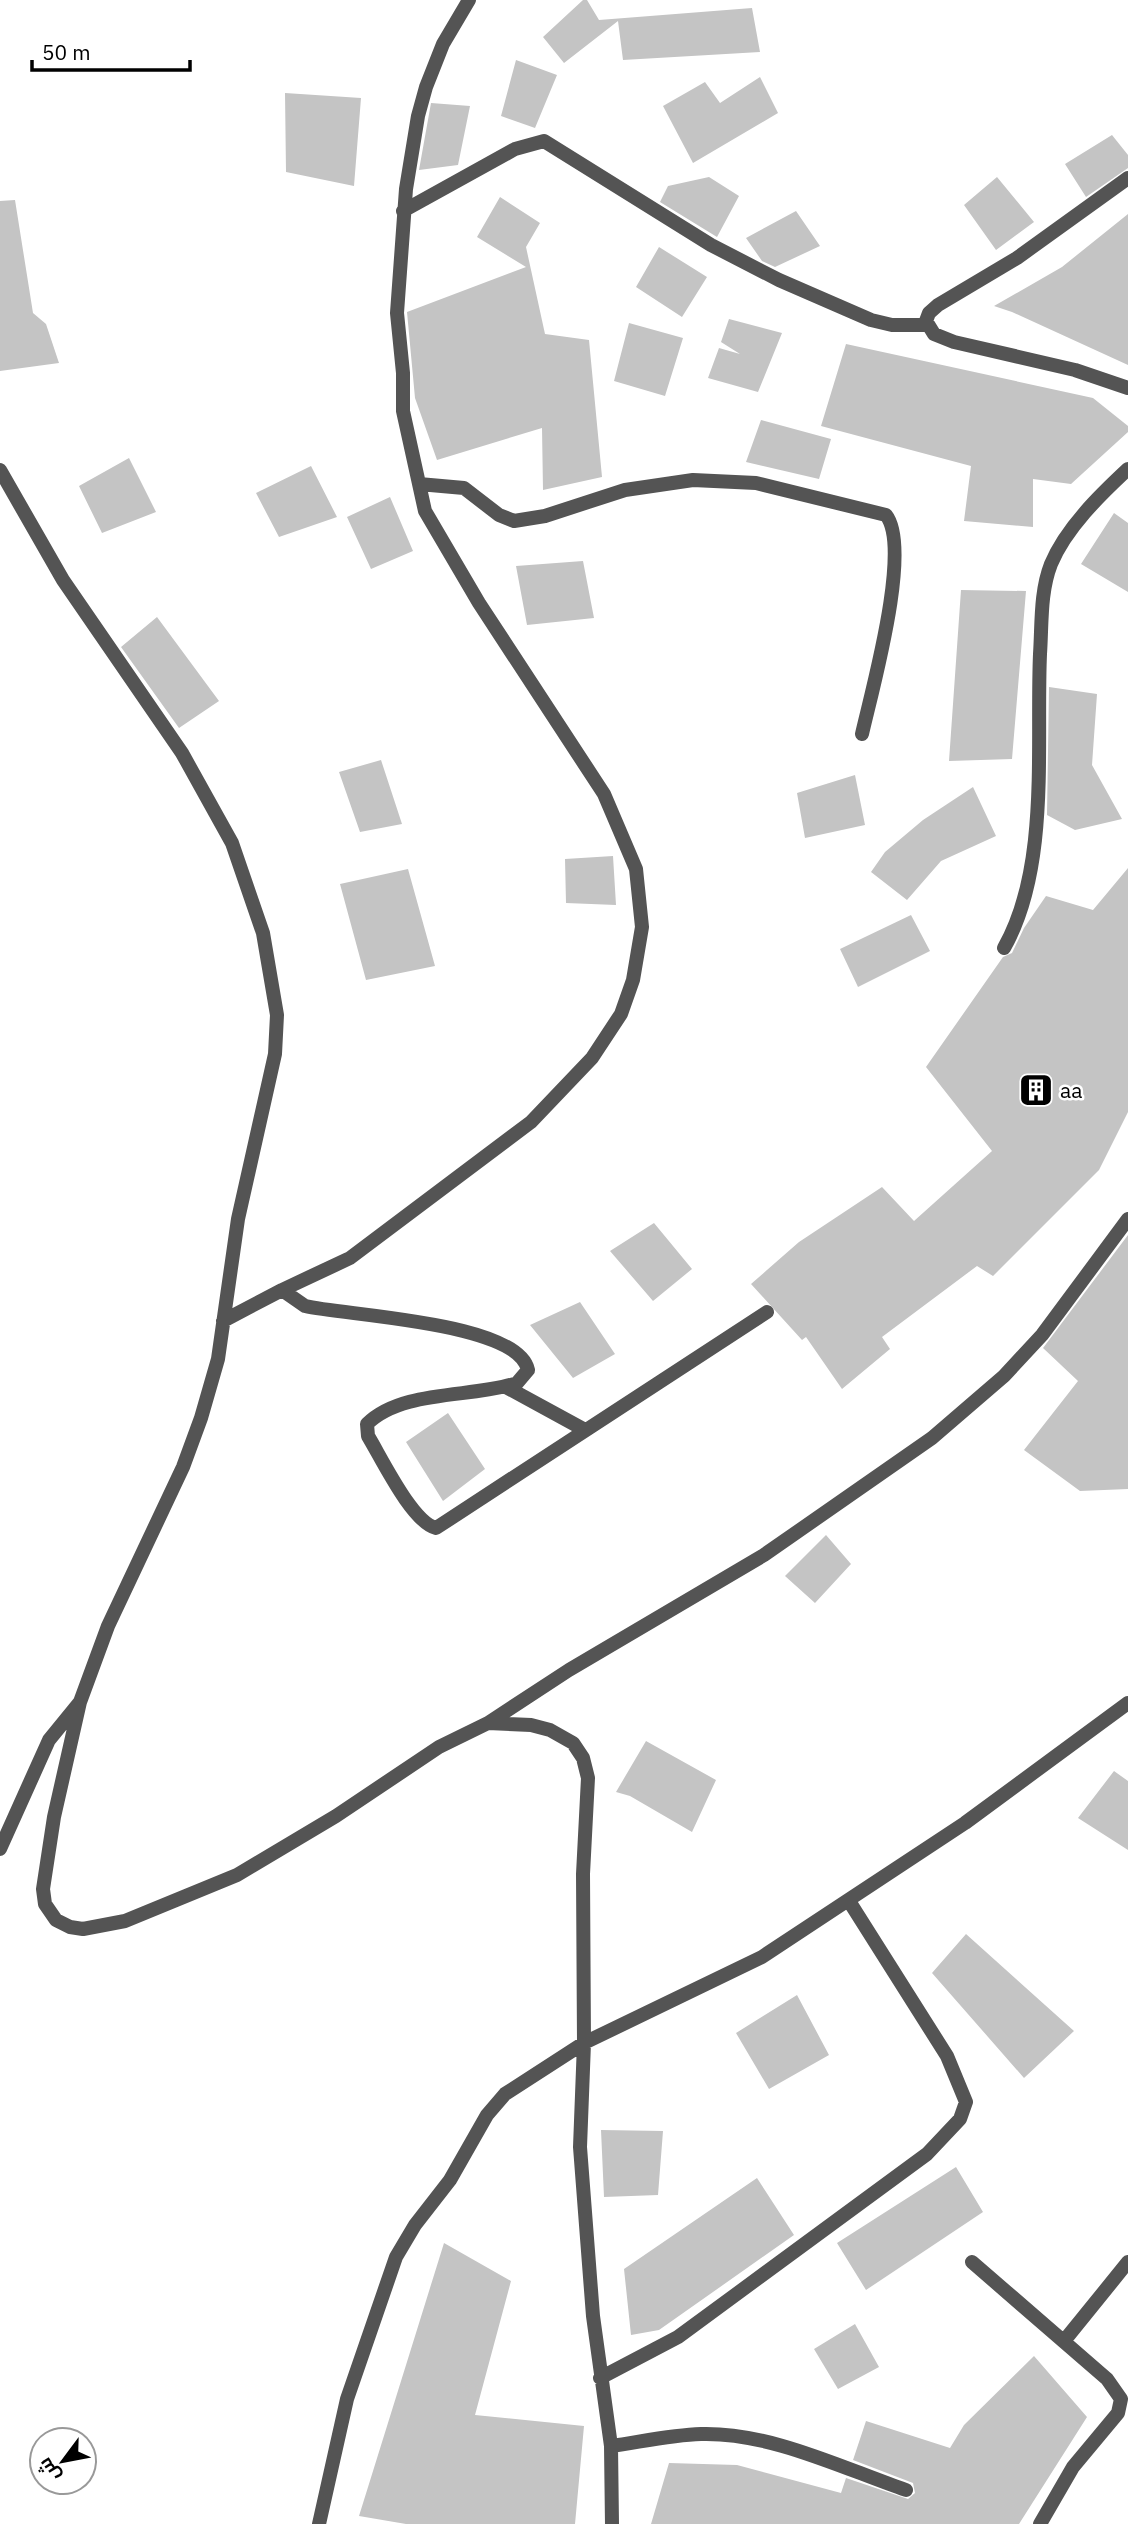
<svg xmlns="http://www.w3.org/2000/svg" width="1128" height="2524" viewBox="0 0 1128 2524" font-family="'IBM Plex Sans',Cairo,sans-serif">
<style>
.building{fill:#c4c4c4}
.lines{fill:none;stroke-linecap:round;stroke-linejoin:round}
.street{stroke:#545454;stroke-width:14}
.labels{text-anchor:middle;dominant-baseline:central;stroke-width:5;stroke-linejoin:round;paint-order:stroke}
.poi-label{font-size:21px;fill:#000;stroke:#fff;text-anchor:start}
</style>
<rect width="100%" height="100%" fill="#fff"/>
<path class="building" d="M583,0H587L599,20L752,8L760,52L623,60L618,21L564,63L543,37Z
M516,60L557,75L535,128L501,116Z
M760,77L778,113L693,163L663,106L705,82L720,103Z
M285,93L361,98L354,186L286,172Z
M431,103L470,106L458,165L419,170Z
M1112,135L1128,155V168L1086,197L1065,164Z
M709,177L739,196L717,237L660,202L668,186Z
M997,177L1034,222L996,250L964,205Z
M500,197L540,223L526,247L545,334L589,340L602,477L543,490L542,428L437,460L415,398L407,312L526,267L477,237Z
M15,200L33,313L46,324L59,363L0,371V201Z
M796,211L820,246L775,267L762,261L746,238Z
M1128,214V365L1012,312L994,306L1062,267Z
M659,247L707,277L682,317L636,287Z
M729,319L782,333L758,392L708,378L719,348L740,354L721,342Z
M629,323L683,338L665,396L614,381Z
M846,344L1093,398L1128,426V432L1071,484L1033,479V527L964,521L971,466L821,426Z
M761,420L831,439L819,479L746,462Z
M129,458L156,512L102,533L79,486Z
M311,466L337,517L279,537L256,493Z
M390,497L413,551L371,569L347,517Z
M1114,513L1128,523V592L1081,564Z
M583,561L594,618L527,625L516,566Z
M961,590L1026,591L1012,759L949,761Z
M157,617L219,701L179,728L121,647Z
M1049,687L1097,694L1092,765L1122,819L1075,830L1047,815Z
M381,760L402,824L360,832L339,772Z
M855,775L865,825L805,838L797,793Z
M973,787L996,836L941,861L907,900L871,872L885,852L923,820Z
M613,856L616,905L566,903L565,859Z
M1128,868V1112L1099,1170L993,1276L977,1266L882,1337L890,1349L842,1389L806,1337L802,1340L751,1284L799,1242L882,1187L914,1221L992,1151L926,1067L1003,957L1012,953L1024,928L1046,896L1093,910Z
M408,869L435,966L366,980L340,884Z
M911,915L930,951L858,987L840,949Z
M654,1223L692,1269L653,1301L610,1251Z
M1128,1235V1489L1080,1491L1024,1450L1078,1381L1043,1348Z
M580,1302L615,1354L573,1378L530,1325Z
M448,1413L485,1469L443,1501L406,1442Z
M826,1535L851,1564L815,1603L785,1576Z
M646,1741L716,1780L692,1832L630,1796L616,1792Z
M1114,1771L1128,1781V1850L1078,1818Z
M966,1934L1074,2031L1024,2078L932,1973Z
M797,1995L829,2055L769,2089L736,2033Z
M601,2130L663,2131L658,2195L604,2197Z
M956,2167L983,2212L866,2290L837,2243Z
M757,2178L794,2235L659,2330L631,2335L624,2269Z
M444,2243L511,2281L475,2415L584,2426L575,2524H406L359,2516Z
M855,2324L879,2367L838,2389L814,2349Z
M1034,2356L1087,2417L1019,2524H651L669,2463L737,2465L841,2493L846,2478L908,2499L915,2493L913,2483L853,2460L866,2421L950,2448L964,2425Z"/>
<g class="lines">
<path class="street" d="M1128,178L1017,258L938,305L929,313L926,321L934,334L954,342L1075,370L1128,388
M403,211L515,149L544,141L711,245L779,280L871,320L892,325H927
M0,470L63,580L182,753L232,843L263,933L277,1015L275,1054L238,1219L218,1359L201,1418L183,1467L108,1626L80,1702L49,1740L0,1849
M419,484L464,488L499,515L514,521L545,516L625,490L693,480L756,483L886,515C912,548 872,690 862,734
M1004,948C1050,867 1036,746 1040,654C1042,624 1040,592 1051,564C1066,528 1100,495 1128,469
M282,1290L350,1258L531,1122L592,1058L621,1014L633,980L642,927L636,869L604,794L479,603L425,511L403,411V373L397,313L406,189L418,116L426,87L443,44L469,0
M223,1321L282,1290L305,1306C349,1316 518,1322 528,1370L517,1383C474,1398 402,1389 367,1424L368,1436C382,1459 412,1522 436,1528L767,1312
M506,1387L585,1430
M80,1702L54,1817L43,1889L45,1904L56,1920L70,1927L83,1929L125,1921L237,1875L336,1816L439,1747L488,1723L531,1725L550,1730L573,1743L583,1758L588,1778L583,1874L584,2043L580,2147L593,2316L611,2446L612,2524
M488,1723L569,1670L764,1555L932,1438L1004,1376L1042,1335L1128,1219
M972,2262L1107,2379L1121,2399L1118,2413L1073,2467L1040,2524
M1064,2341L1128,2262
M600,2378L678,2337L927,2154L960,2119L966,2102L947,2056L849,1901
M611,2446C640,2442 671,2435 701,2434C770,2432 842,2468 906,2490
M319,2524L347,2399L396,2257L415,2225L450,2180L487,2115L505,2094L584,2043L762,1957L965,1823L1128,1703"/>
</g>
<defs>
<g id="building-square" transform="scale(1.75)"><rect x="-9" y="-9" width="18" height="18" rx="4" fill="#000" stroke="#fff"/><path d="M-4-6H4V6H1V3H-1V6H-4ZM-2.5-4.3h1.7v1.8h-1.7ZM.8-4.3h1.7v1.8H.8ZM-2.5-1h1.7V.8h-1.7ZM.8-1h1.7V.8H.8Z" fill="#fff"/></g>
</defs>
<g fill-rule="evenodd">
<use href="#building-square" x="1036" y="1090"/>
</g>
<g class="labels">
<g class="poi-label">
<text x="1060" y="1090">aa</text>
</g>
</g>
<g transform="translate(63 2461) rotate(238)"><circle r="33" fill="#ffffff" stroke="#999999" stroke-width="2"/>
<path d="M0-5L12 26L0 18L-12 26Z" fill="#000000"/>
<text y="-10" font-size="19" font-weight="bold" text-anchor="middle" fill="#000000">ش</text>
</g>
<path d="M32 60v10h158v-10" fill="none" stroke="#000000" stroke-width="3.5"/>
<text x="42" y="60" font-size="21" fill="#000000" stroke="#ffffff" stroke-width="5" paint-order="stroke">50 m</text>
</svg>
